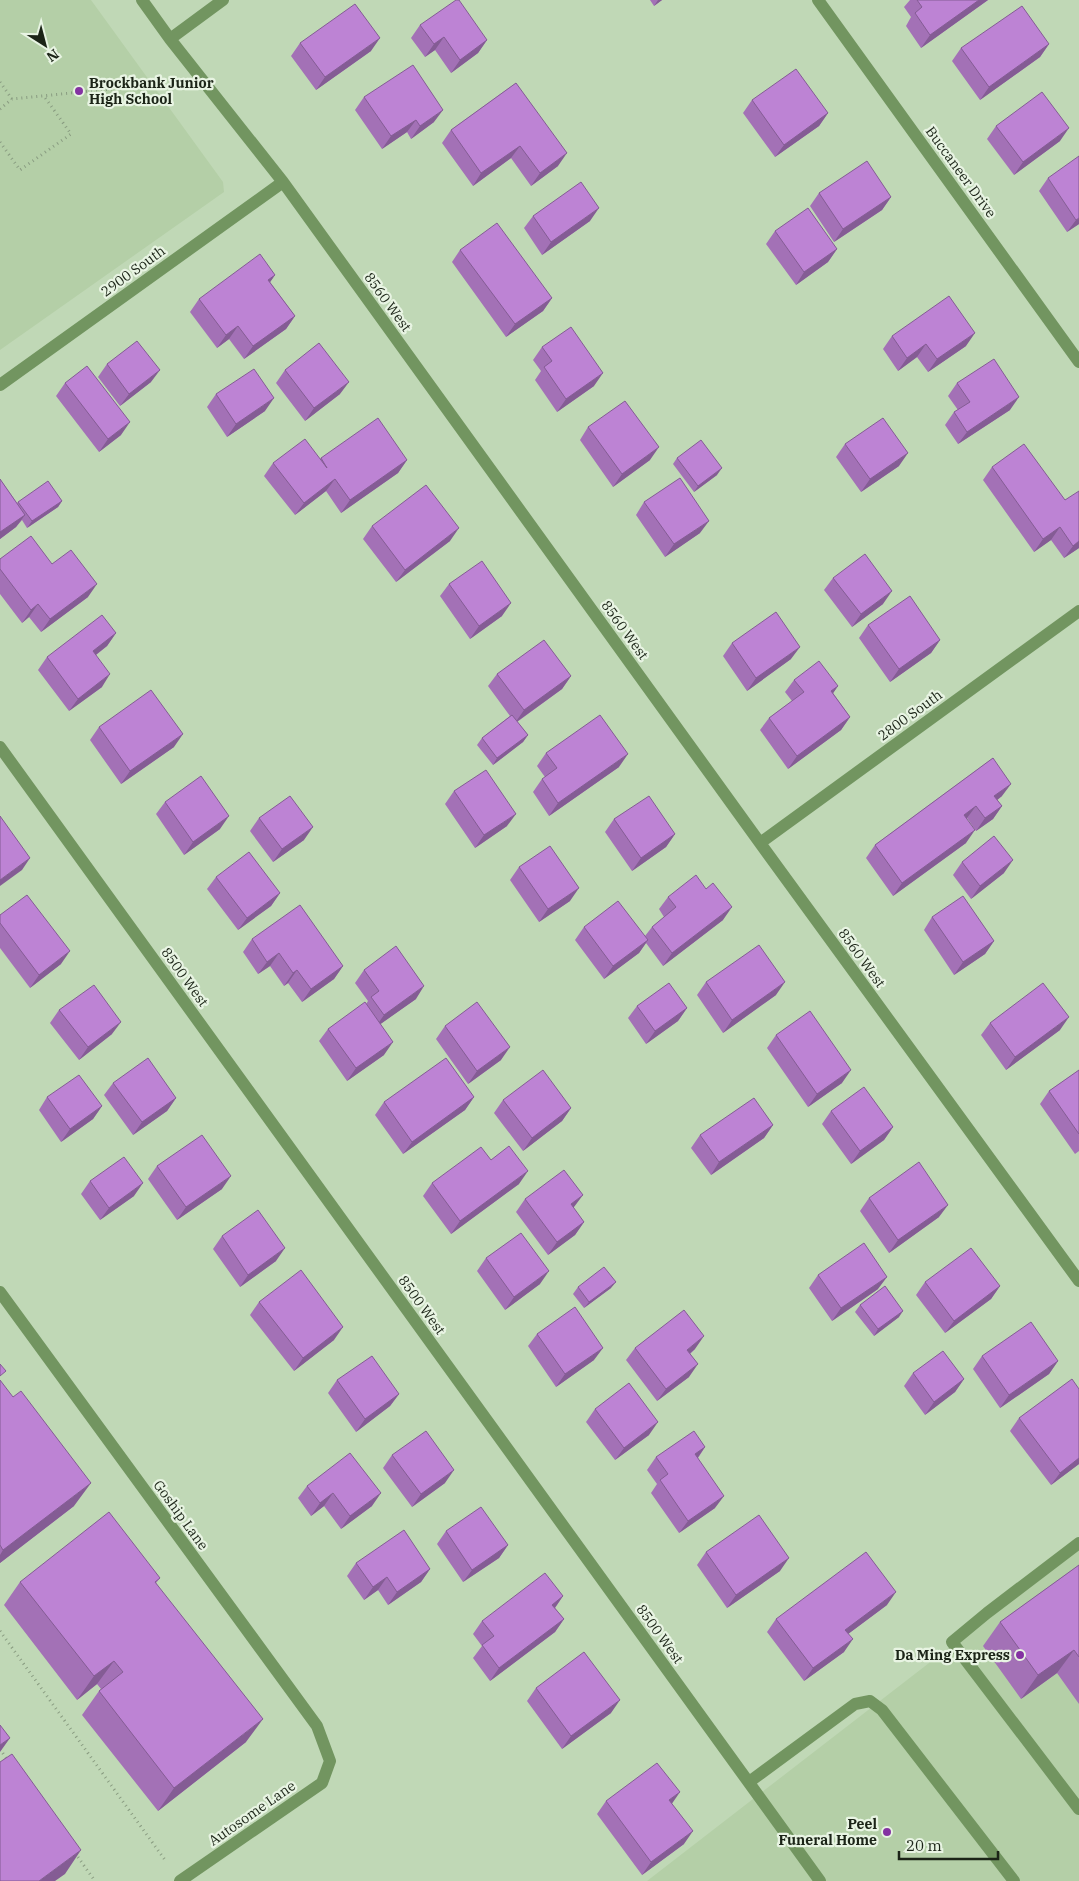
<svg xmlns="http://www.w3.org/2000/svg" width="1079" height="1881" viewBox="0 0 1079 1881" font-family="'IBM Plex Serif',serif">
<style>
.built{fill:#b4cfa7}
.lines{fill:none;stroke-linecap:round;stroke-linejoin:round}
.path{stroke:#899c81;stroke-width:3;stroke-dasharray:1 4;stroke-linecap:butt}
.minor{stroke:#729560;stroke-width:12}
.wall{fill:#a371b6}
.shaded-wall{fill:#845c94}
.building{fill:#bd83d4;stroke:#845c94}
.poi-dot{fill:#8432a2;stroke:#e8f4e3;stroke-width:2}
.labels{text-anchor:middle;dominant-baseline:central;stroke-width:4.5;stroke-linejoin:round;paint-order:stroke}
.poi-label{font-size:14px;font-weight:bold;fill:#1b2417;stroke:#e8f4e3;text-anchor:end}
.street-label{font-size:14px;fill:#1b2417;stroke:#e8f4e3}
</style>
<rect width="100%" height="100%" fill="#c0d8b6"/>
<path class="built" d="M0,0H91L223,182L224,192L0,350Z
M1079,1547V1881H647Z"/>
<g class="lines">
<path class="path" d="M0,82L12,99
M0,109L12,99L149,85
M0,142L20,170L71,134L44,96
M0,1631L165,1860
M0,1749L8,1761
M75,1853L95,1881"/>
<path class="minor" d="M142,0L170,39L283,182L760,843L1079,1281
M818,0L1079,362
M170,39L223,0
M0,385L283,182
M0,747L820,1881
M760,843L1079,611
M0,1292L317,1726L330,1761L322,1783L180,1881
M1079,1543L987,1613L952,1642L1079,1809
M749,1782L855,1704L870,1701L882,1710L1014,1881"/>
</g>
<path class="wall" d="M650,0H662L654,6Z
M910,0H988L921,48L906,26L911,17L904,7Z
M420,25L487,40L478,53L451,73L435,50L425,57L411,38Z
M300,43L371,51L316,90L291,56Z
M1049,44L1040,57L980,100L952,61L961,48Z
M516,83L558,166L531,186L511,158L473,186L442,143L451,130Z
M364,97L434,122L411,139L407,132L382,149L355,110Z
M752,100L828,113L819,126L775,157L743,113Z
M996,126L1060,141L1014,175L987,139Z
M1048,178L1079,224L1067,232L1039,191Z
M819,193L891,197L882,210L834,242L810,206Z
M533,216L590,221L542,255L524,228Z
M775,231L837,249L828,262L796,285L766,244Z
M460,250L552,298L543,311L506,337L452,262Z
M275,275L270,282L295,316L286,329L244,359L229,339L217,348L190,312L199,299Z
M892,336L966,346L928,372L917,357L898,371L883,349Z
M542,347L594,386L557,412L535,380L541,371L533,360Z
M107,364L151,382L120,406L98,377Z
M285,370L340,394L305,421L276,383Z
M65,383L121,435L99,452L56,396Z
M957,383L1010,410L958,444L945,425L954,412L958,410L948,396Z
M216,394L265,411L227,437L207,407Z
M588,427L650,460L613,487L580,440Z
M845,444L899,466L861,492L836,457Z
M321,458L407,460L398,473L341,513L326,491L295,515L264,476L273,463L320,459Z
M677,458L717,475L694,492L673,464Z
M992,467L1065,500L1079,548L1064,558L1051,540L1034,552L983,480Z
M0,479L17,503L18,502L62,501L58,507L27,528L22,520L16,527L0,539Z
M644,502L700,533L665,557L636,515Z
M372,526L450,541L396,582L363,539Z
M0,559L52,564L88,597L41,632L29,617L22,623L0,594Z
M833,578L883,604L852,627L824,590Z
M449,584L502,616L470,639L440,596Z
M868,625L940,640L931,653L890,682L859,638Z
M116,633L107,646L96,655L102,687L69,711L38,670L47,657Z
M732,643L791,659L747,691L723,656Z
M497,674L571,676L562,689L517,722L528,735L523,742L493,765L477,745L482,738L510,716L488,686Z
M794,680L838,686L833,693L850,717L841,730L788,769L760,730L769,718L792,701L785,692Z
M99,727L174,747L121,784L90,740Z
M546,753L619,767L549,816L533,792L542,779L545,777L537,766Z
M993,758L1002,796L997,800L1002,806L993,819L976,831L967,818V819L966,843L893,896L866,858L875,845Z
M454,791L507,826L475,848L445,804Z
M165,802L220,829L184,855L156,814Z
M259,818L304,840L273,862L250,831Z
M614,819L675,834L666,847L632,871L605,832Z
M962,862L1004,873L971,899L953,875Z
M519,867L570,901L539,922L510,880Z
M216,877L280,893L271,906L238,930L207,889Z
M668,897L723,920L663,966L646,943L639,953L604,979L575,940L584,927L645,936L652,927L664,917L659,909Z
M0,915L61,964L30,988L0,948Z
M932,917L994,941L985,954L954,975L924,930Z
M252,939L343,966L334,979L302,1002L288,983L284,986L270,966L258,974L243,952Z
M364,970L416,999L380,1024L384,1055L347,1081L319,1041L328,1029L366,1004L368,1001L355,983Z
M706,982L776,995L723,1033L697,995Z
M637,1006L687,1008L678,1021L646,1044L628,1018Z
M59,1010L112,1034L79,1060L50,1023Z
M990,1023L1060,1030L1006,1070L981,1035Z
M445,1026L501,1060L468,1084L436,1039Z
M776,1035L842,1083L808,1107L767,1048Z
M1079,1070V1151L1075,1154L1040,1104L1049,1091Z
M113,1083L176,1098L167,1111L133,1135L104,1095Z
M47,1097L102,1106L93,1119L61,1142L39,1110Z
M474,1097L465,1110L403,1154L375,1115L384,1102Z
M503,1100L571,1108L562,1121L523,1151L494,1113Z
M831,1111L893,1127L884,1140L851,1164L822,1124Z
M773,1125L764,1138L711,1175L691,1148L700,1135Z
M491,1160L519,1184L451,1234L423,1196L432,1183Z
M157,1166L222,1189L177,1220L148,1179Z
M90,1181L134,1196L100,1220L81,1194Z
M869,1198L939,1217L889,1253L860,1211Z
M525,1199L584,1222L575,1235L548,1255L516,1212Z
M222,1236L276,1261L240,1287L213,1249Z
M486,1258L540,1284L505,1310L477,1271Z
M818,1275L878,1289L832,1321L809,1288Z
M925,1282L1000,1286L991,1299L945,1333L916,1295Z
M578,1287L611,1288L584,1308L573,1294Z
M259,1302L334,1340L294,1371L250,1315Z
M860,1305L899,1317L874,1336L855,1312Z
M537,1334L594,1360L556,1387L528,1346Z
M635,1348L695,1349L690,1354L689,1377L657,1401L626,1360Z
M982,1356L1058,1361L1049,1374L1000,1408L973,1369Z
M913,1373L964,1379L955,1392L925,1415L904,1386Z
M0,1380L74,1506L0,1563Z
M337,1380L399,1394L390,1406L356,1432L328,1393Z
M1079,1389V1464L1051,1485L1010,1431L1019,1418Z
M595,1409L649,1435L615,1460L586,1422Z
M705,1447L698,1458L715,1508L679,1533L651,1493L657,1484L647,1470L656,1457Z
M392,1455L445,1483L412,1507L383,1468Z
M307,1486L372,1506L341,1529L324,1506L311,1516L298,1498Z
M446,1531L508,1545L499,1558L463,1582L437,1544Z
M706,1552L780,1571L727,1608L697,1565Z
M356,1563L430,1569L421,1582L388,1605L378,1590L364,1600L347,1576Z
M1079,1565V1704L1057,1673L1021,1699L983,1646L1000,1622Z
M160,1578L156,1583L246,1742L158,1811L82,1715L99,1691L101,1689L97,1684L77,1700L4,1605L20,1582Z
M563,1596L555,1608L564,1619L555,1632L490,1681L473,1658L482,1646L473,1634L482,1621Z
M887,1605L848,1634L844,1652L804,1681L767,1632L776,1619Z
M536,1688L611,1713L562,1749L527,1701Z
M606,1801L684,1844L642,1875L597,1814Z"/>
<path class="shaded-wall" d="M658,0H662L654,6Z
M979,0H988L921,48L930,35Z
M444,37L435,50L425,57L434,44Z
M380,38L371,51L316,90L325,77Z
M487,40L478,53L451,73L460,60Z
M1049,44L1040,57L980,100L989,87Z
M443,110L434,122L411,139L420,126Z
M828,113L819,126L775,157L784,145Z
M416,120L407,132L382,149L391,136Z
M1069,128L1060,141L1014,175L1023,162Z
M520,146L511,158L473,186L481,173Z
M567,153L558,166L531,186L540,173Z
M891,197L882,210L834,242L843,229Z
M599,208L590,221L542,255L551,242Z
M1079,218V224L1067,232L1076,220Z
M837,249L828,262L796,285L804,272Z
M275,275L266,288L268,280Z
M552,298L543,311L506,337L515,324Z
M295,316L286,329L244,359L253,346Z
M238,326L229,339L217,348L226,335Z
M975,333L966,346L928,372L937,359Z
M926,344L917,357L898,371L907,358Z
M160,370L151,382L120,406L129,394Z
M603,373L594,386L557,412L566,399Z
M349,382L340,394L305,421L314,408Z
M1019,397L1010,410L958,444L967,432Z
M274,398L265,411L227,437L236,424Z
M130,422L121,435L99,452L108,439Z
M659,447L650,460L613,487L622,474Z
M908,453L899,466L861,492L870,479Z
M407,460L398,473L341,513L350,500Z
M722,468L717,475L694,492L698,486Z
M335,479L326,491L295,515L304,503Z
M62,501L58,507L27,528L32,521Z
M25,515L16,527L0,539V532Z
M709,521L700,533L665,557L674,544Z
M1060,527L1051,540L1034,552L1043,539Z
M459,528L450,541L396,582L405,570Z
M1079,541V548L1064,558L1073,546Z
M97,584L88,597L41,632L50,619Z
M892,591L883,604L852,627L861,614Z
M511,603L502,616L470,639L479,626Z
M38,604L29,617L22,623L31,610Z
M116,633L107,646L84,664L93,651Z
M940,640L931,653L890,682L899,669Z
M800,647L791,659L747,691L756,678Z
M110,674L102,687L69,711L78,699Z
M571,676L562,689L515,723L524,710Z
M838,686L829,699L831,691Z
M850,717L841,730L788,769L797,756Z
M183,734L174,747L121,784L130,771Z
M528,735L523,742L493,765L497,758Z
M628,754L619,767L549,816L558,803Z
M1011,784L1002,796L986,809L994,796Z
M976,806L967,818L955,828L964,815Z
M1002,806L993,819L976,831L985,818Z
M516,814L507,826L475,848L484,835Z
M229,816L220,829L184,855L193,842Z
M313,827L304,840L273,862L282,849Z
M975,830L966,843L893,896L902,883Z
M675,834L666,847L632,871L641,858Z
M30,858L22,870L0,886V880Z
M1013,860L1004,873L971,899L980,886Z
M579,888L570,901L539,922L548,909Z
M280,893L271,906L238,930L247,918Z
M732,907L723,920L663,966L672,953Z
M648,940L639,953L604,979L613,966Z
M994,941L985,954L954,975L963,962Z
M70,951L61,964L30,988L39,975Z
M279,953L270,966L258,974L267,962Z
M343,966L334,979L302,1002L311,989Z
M297,970L288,983L284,986L293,973Z
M785,982L776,995L723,1033L732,1020Z
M424,986L416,999L375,1028L384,1015Z
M687,1008L678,1021L646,1044L655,1031Z
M1069,1017L1060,1030L1006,1070L1015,1057Z
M121,1022L112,1034L79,1060L88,1047Z
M393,1042L384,1055L347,1081L356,1068Z
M510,1047L501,1060L468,1084L477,1071Z
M851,1070L842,1083L808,1107L817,1094Z
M474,1097L465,1110L403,1154L412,1142Z
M176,1098L167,1111L133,1135L142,1122Z
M102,1106L93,1119L61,1142L70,1129Z
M571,1108L562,1121L523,1151L532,1138Z
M773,1125L764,1138L711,1175L719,1162Z
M893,1127L884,1140L851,1164L860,1151Z
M528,1171L519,1184L451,1234L460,1221Z
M231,1176L222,1189L177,1220L186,1207Z
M143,1183L134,1196L100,1220L109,1208Z
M583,1195L574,1207L562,1217L571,1204Z
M948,1205L939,1217L889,1253L898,1240Z
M584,1222L575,1235L548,1255L557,1242Z
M285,1248L276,1261L240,1287L248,1275Z
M549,1271L540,1284L505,1310L514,1297Z
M887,1277L878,1289L832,1321L841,1308Z
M616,1282L611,1288L584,1308L589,1302Z
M1000,1286L991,1299L945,1333L954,1321Z
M903,1311L899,1317L874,1336L878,1329Z
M343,1327L334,1340L294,1371L303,1358Z
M704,1336L695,1349L678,1363L687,1350Z
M603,1348L594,1360L556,1387L565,1374Z
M1058,1361L1049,1374L1000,1408L1009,1395Z
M698,1364L689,1377L657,1401L666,1389Z
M964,1379L955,1392L925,1415L934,1402Z
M399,1394L390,1406L356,1432L365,1419Z
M658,1422L649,1435L615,1460L624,1448Z
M705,1447L696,1460L695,1454Z
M1079,1458V1464L1051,1485L1060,1473Z
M454,1470L445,1483L412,1507L421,1494Z
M91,1483L74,1506L0,1563V1555L3,1550Z
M333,1493L324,1506L311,1516L320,1503Z
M381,1493L372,1506L341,1529L350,1516Z
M724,1496L715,1508L679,1533L688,1521Z
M508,1545L499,1558L463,1582L472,1570Z
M789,1558L780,1571L727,1608L736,1595Z
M430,1569L421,1582L388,1605L397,1592Z
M387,1577L378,1590L364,1600L373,1587Z
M896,1592L887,1605L836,1643L845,1630Z
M563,1596L554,1609L552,1605Z
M564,1619L555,1632L490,1681L499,1668Z
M853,1639L844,1652L804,1681L813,1668Z
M1074,1650L1057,1673L1021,1699L1038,1675Z
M114,1661L97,1684L77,1700L94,1676Z
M620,1700L611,1713L562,1749L571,1736Z
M263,1719L246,1742L158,1811L174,1788Z
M10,1738L0,1752V1745Z
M680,1792L671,1805L669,1800Z
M693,1831L684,1844L642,1875L651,1862Z
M81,1850L65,1874L55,1881H39Z"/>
<path class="building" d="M456,0H459L487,40L460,60L444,37L434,44L420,25Z
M917,0H979L930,35L915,13L922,7Z
M355,4L380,38L325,77L300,43Z
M1022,6L1049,44L989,87L961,48Z
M413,65L443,110L420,126L416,120L391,136L364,97Z
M796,69L828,113L784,145L752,100Z
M516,83L567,153L540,173L520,146L481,173L451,130Z
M1042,92L1069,128L1023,162L996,126Z
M1079,156V218L1076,220L1048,178Z
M867,161L891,197L843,229L819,193Z
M581,182L599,208L551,242L533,216Z
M808,208L837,249L804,272L775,231Z
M497,223L552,298L515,324L460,250Z
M260,254L275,275L268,280L295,316L253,346L238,326L226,335L199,299Z
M949,296L975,333L937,359L926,344L907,358L892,336Z
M571,327L603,373L566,399L544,367L552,361L542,347Z
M137,341L160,370L129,394L107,364Z
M319,343L349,382L314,408L285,370Z
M994,359L1019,397L967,432L954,412L970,402L957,383Z
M87,366L130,422L108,439L65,383Z
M254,369L274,398L236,424L216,394Z
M625,401L659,447L622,474L588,427Z
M378,418L407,460L350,500L335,479L304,503L273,463L305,439L327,468L321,458Z
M883,418L908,453L870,479L845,444Z
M701,440L722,468L698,486L677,458Z
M1024,444L1065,500L1079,491V541L1073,546L1060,527L1043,539L992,467Z
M680,478L709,521L674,544L644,502Z
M0,479L25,515L0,532Z
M48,481L62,501L32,521L18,502Z
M426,485L459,528L405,570L372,526Z
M31,536L52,564L71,550L97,584L50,619L38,604L31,610L0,569V559Z
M865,554L892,591L861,614L833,578Z
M482,561L511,603L479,626L449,584Z
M910,596L940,640L899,669L868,625Z
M776,612L800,647L756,678L732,643Z
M102,615L116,633L93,651L110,674L78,699L47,657Z
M544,640L571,676L524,710L497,674Z
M819,661L838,686L831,691L850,717L797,756L769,718L804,692L794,680Z
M151,690L183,734L130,771L99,727Z
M512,715L528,735L497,758L482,738Z
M600,715L628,754L558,803L542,779L557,768L546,753Z
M993,758L1011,784L994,796L1002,806L985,818L976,806L964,815L975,830L902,883L875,845Z
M486,770L516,814L484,835L454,791Z
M201,776L229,816L193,842L165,802Z
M290,796L313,827L282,849L259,818Z
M649,796L675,834L641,858L614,819Z
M0,816L30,858L0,880Z
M994,836L1013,860L980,886L962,862Z
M550,846L579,888L548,909L519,867Z
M249,852L280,893L247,918L216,877Z
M696,875L706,889L713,883L732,907L672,953L652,927L676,907L668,897Z
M27,895L70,951L39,975L0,923V915Z
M963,896L994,941L963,962L932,917Z
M618,901L648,940L613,966L584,927Z
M300,905L343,966L311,989L297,970L293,973L279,953L267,962L252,939Z
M759,945L785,982L732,1020L706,982Z
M396,946L424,986L384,1015L371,997L379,991L364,970Z
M669,983L687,1008L655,1031L637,1006Z
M1043,983L1069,1017L1015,1057L990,1023Z
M94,985L121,1022L88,1047L59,1010Z
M365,1002L393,1042L356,1068L328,1029Z
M477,1002L510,1047L477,1071L445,1026Z
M810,1011L851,1070L817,1094L776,1035Z
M148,1058L176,1098L142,1122L113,1083Z
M446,1058L474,1097L412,1142L384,1102Z
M543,1070L571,1108L532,1138L503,1100Z
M1079,1070V1134L1049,1091Z
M79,1075L102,1106L70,1129L47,1097Z
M864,1087L893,1127L860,1151L831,1111Z
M754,1098L773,1125L719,1162L700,1135Z
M202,1135L231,1176L186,1207L157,1166Z
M509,1146L528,1171L460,1221L432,1183L481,1147L491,1160Z
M124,1157L143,1183L109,1208L90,1181Z
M919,1162L948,1205L898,1240L869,1198Z
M564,1170L583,1195L571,1204L584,1222L557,1242L525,1199Z
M258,1210L285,1248L248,1275L222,1236Z
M521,1233L549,1271L514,1297L486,1258Z
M864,1243L887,1277L841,1308L818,1275Z
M971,1248L1000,1286L954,1321L925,1282Z
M604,1267L616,1282L589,1302L578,1287Z
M301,1270L343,1327L303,1358L259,1302Z
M885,1286L903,1311L878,1329L860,1305Z
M575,1307L603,1348L565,1374L537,1334Z
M684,1310L704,1336L687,1350L698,1364L666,1389L635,1348Z
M1031,1322L1058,1361L1009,1395L982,1356Z
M943,1351L964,1379L934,1402L913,1373Z
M372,1356L399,1394L365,1419L337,1380Z
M0,1364L6,1371L0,1376Z
M1072,1379L1079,1389V1458L1060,1473L1019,1418Z
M0,1380L13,1397L21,1391L91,1483L3,1550L0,1545Z
M629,1383L658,1422L624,1448L595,1409Z
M426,1431L454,1470L421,1494L392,1455Z
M694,1431L705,1447L695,1454L724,1496L688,1521L660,1480L668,1474L656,1457Z
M350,1453L381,1493L350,1516L333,1493L320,1503L307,1486Z
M481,1507L508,1545L472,1570L446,1531Z
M109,1512L160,1578L155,1582L263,1719L174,1788L99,1691L123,1672L114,1661L94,1676L20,1582Z
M759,1515L789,1558L736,1595L706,1552Z
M404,1530L430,1569L397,1592L387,1577L373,1587L356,1563Z
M866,1552L896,1592L845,1630L853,1639L813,1668L776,1619Z
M1079,1565V1657L1074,1650L1038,1675L1000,1622Z
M545,1573L563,1596L552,1605L564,1619L499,1668L482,1645L494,1636L482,1621Z
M584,1652L620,1700L571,1736L536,1688Z
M0,1725L10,1738L0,1745Z
M12,1754L81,1850L39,1881H0V1762Z
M657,1763L680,1792L669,1800L693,1831L651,1862L606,1801Z"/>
<g class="poi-dot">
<circle cx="79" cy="91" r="5"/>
<circle cx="1020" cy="1655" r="5"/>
<circle cx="887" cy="1832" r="5"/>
</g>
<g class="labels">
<g class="poi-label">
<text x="89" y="83" text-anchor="start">Brockbank Junior<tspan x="89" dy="16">High School</tspan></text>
<text x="1010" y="1655">Da Ming Express</text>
<text x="877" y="1824">Peel<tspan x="877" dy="16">Funeral Home</tspan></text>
</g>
<g class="street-label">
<text transform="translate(961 172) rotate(54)">Buccaneer Drive</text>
<text transform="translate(133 271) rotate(-36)">2900 South</text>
<text transform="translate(388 302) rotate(54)">8560 West</text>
<text transform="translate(625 630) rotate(54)">8560 West</text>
<text transform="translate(910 715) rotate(-36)">2800 South</text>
<text transform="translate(862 958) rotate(54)">8560 West</text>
<text transform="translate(185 977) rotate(54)">8500 West</text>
<text transform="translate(422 1305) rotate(54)">8500 West</text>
<text transform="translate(181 1515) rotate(54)">Goship Lane</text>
<text transform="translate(660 1634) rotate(54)">8500 West</text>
<text transform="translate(252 1813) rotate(-35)">Autosome Lane</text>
</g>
</g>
<g transform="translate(45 45) rotate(144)" stroke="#e8f4e3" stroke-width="4" paint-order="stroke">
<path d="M0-4L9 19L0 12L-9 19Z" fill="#1b2417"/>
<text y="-8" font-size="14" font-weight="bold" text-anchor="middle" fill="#1b2417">N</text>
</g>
<path d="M899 1851v8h99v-8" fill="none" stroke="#1b2417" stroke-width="2.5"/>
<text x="906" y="1851" font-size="15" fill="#1b2417" stroke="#e8f4e3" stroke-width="4" paint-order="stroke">20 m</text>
</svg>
